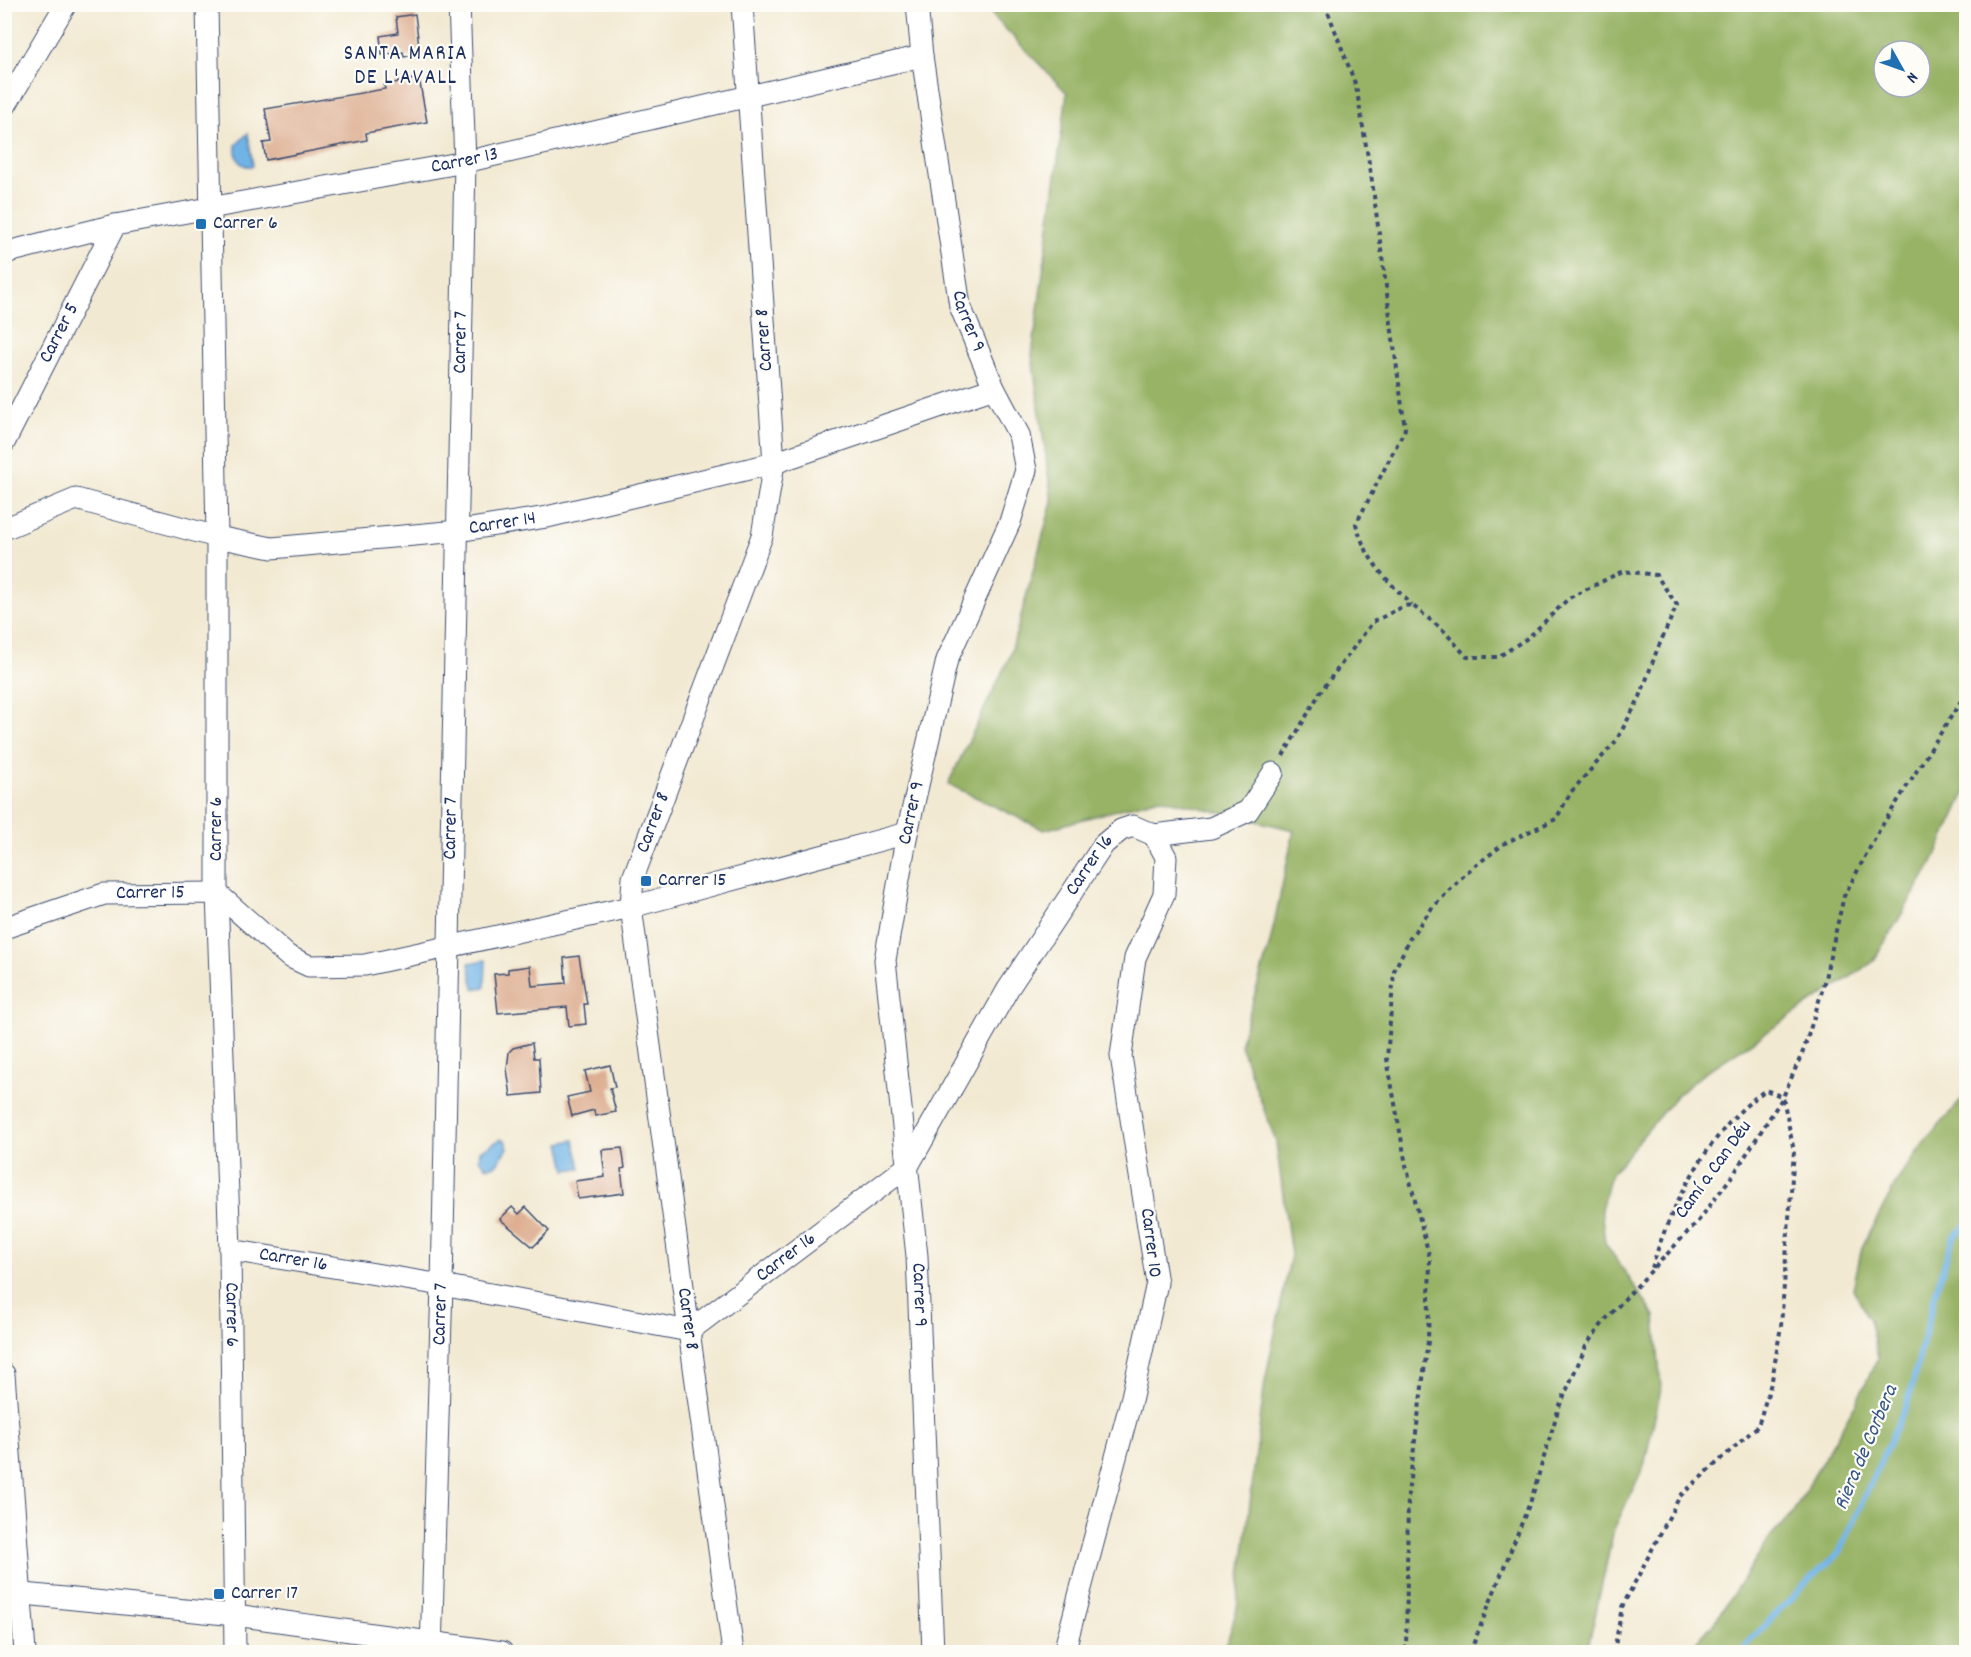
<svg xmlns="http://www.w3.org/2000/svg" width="1971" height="1657" viewBox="0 0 1971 1657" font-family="Dekko,sans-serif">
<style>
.forest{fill:#98b366;stroke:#5a7162;stroke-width:1.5;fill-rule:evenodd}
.water{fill:#70b4e6;stroke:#4672a2;stroke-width:1.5}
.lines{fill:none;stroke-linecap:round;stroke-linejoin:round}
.stream{stroke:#70b4e6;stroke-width:6}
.building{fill:#ddad90}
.minor-casing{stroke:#3b4b6f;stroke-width:23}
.path{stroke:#3b4b6f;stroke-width:4;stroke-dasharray:4.5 4.5;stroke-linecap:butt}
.minor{stroke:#fff;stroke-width:21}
.poi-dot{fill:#1f6fb2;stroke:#fdfcf7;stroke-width:2}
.labels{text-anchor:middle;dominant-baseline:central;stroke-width:4.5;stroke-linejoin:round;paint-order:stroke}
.street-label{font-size:20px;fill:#1b2f5e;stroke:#fdfcf7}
.poi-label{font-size:20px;fill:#1b2f5e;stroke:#fdfcf7;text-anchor:start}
.neighbourhood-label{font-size:21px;letter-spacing:1.5px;fill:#1b2f5e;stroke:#fdfcf7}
.water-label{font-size:21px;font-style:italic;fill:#355787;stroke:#fdfcf7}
</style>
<rect width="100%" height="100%" fill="#fdfcf7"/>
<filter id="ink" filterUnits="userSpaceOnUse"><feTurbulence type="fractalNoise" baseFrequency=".0167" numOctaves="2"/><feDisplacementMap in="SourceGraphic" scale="12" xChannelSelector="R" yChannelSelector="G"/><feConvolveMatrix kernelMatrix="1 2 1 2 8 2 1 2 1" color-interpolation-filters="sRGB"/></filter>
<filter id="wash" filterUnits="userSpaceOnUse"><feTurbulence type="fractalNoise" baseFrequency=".008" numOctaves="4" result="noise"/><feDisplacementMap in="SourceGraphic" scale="24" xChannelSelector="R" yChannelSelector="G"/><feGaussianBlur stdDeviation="1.35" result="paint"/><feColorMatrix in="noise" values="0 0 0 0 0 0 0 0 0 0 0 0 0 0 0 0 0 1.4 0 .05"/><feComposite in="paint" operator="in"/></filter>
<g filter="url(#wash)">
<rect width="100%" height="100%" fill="#f2e9d2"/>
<path class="forest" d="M992,5H1966V791L1933,862L1873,962L1703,1074L1676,1096L1611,1174L1601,1209L1605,1243L1655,1316L1661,1389L1644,1466L1614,1529L1587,1652H1224L1237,1609L1265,1381L1291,1255L1276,1142L1240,1045L1270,943L1294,830L1160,798L1044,830L948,784L1010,656L1052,502L1032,355L1067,93L993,16ZM1884,51H1920V87H1884Z
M1966,1095V1652H1688L1716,1620L1769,1539L1793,1512L1855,1405L1878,1357L1869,1320L1853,1289L1862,1247L1897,1181L1928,1137Z"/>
<path class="water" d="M248,133L253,166C239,168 235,157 236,145Z
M486,960L485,987L474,989L469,963Z
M501,1139L505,1140L508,1148L496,1165L487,1167L479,1159L480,1151Z
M574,1140L581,1168L566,1170L560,1143Z"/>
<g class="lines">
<path class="stream" d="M1743,1652L1747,1644L1801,1588L1839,1553L1908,1401L1937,1287L1953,1237L1966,1226"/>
</g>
<g id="blocks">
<path class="building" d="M415,14L420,54L404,57L403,52L382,55L380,36L398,33L396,17Z
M419,78L427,122L366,133L367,140L266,160L263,143L271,142L265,109L385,89L384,85Z
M579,956L587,1004H584L586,1024L569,1026L567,1007L498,1013L494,974L508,973V969L530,966L532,986L566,983L564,958Z
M532,1043L534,1058H539L541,1093L511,1096L507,1069L509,1052L513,1048Z
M610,1065L615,1087L610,1088L616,1112L595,1116L594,1110L572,1116L567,1097L590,1092L585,1071Z
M622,1148L625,1168L621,1169L624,1193L578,1199L575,1181L605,1177L602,1150Z
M512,1207L519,1214L526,1207L549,1231L533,1247L500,1219Z"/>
</g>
</g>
<g filter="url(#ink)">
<use href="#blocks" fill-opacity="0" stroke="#3b4b6f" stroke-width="1.5"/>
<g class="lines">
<g class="minor-casing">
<g id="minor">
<path id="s1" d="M207,4L217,537V893L230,1250L235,1652"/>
<path id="s2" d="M917,4L922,56L960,306L994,388L1019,435L1026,470L1010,522L947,660L907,833L885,960L917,1256L933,1652"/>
<path d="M4,108L66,4"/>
<path id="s3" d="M4,253L115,225L465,162L922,56"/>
<path id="s4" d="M4,443L115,225"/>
<path id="s5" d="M4,529L76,499L217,537L272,548L458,531L547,517L774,463L994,388"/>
<path d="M1154,835L1211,828L1248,811L1273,773"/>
<path id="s6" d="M4,928L104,894L217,893L288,956L309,966L365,965L631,907L907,833"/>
<path id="s7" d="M230,1250L442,1285L689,1331L908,1166L1008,989L1104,844L1121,830L1133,826L1154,835"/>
<path d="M4,1374L25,1652"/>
<path d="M4,1592L235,1615L502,1652"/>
<path id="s8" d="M431,1652L442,1285L465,162L459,4"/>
<path id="s9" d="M733,1652L631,907L633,878L762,536L774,463L742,4"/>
<path d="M1064,1652L1132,1397L1157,1283L1121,1056L1135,958L1164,894L1166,857L1154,835"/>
</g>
</g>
<path class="path" d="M1325,4L1356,86L1372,181L1405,429L1356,524C1367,562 1385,578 1412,605
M1283,756L1321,691L1373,622L1404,606L1412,605L1444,631L1467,657H1498L1529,637L1569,598L1623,571L1656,575L1677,605L1657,650L1640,697L1616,741L1571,792L1556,819L1505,843L1467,872L1432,908L1410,938L1394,971L1387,1059L1406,1165L1430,1259L1428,1341L1408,1494L1406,1652
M1652,1268C1669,1207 1712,1126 1766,1090L1783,1097
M1961,1384L1966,1370
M1470,1652L1531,1500L1559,1407L1587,1344L1606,1319L1699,1220L1735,1172L1783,1097L1804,1049L1822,991L1844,896L1880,829L1966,693
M1614,1652L1622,1607L1680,1496L1758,1426L1772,1380L1781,1326L1794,1151L1783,1098"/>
<use href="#minor" class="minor"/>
</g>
</g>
<g class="poi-dot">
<rect x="195" y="218" width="12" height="12" rx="3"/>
<rect x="640" y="875" width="12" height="12" rx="3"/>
<rect x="213" y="1588" width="12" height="12" rx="3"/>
</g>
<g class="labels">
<g class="street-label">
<text stroke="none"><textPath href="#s3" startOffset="470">Carrer 13</textPath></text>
<text stroke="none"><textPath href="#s2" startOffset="322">Carrer 9</textPath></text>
<text stroke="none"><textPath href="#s4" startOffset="123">Carrer 5</textPath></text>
<text transform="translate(765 340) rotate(-94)">Carrer 8</text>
<text stroke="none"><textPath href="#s8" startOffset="1310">Carrer 7</textPath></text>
<text stroke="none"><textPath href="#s5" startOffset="512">Carrer 14</textPath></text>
<text transform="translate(912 813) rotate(-78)">Carrer 9</text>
<text stroke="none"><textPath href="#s9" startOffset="840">Carrer 8</textPath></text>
<text stroke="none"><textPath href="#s8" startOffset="824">Carrer 7</textPath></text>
<text transform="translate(217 829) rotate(-90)">Carrer 6</text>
<text stroke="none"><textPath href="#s7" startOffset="1092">Carrer 16</textPath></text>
<text stroke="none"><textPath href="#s6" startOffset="152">Carrer 15</textPath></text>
<text transform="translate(1714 1170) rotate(-54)">Camí a Can Déu</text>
<text transform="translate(1150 1243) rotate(83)">Carrer 10</text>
<text stroke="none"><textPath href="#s7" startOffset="588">Carrer 16</textPath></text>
<text stroke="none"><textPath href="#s7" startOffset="64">Carrer 16</textPath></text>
<text stroke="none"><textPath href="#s2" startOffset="1332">Carrer 9</textPath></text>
<text stroke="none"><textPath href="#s1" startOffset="1311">Carrer 6</textPath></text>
<text stroke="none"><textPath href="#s8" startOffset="338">Carrer 7</textPath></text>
<text transform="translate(687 1319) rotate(82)">Carrer 8</text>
</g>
<g class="poi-label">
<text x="213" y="224">Carrer 6</text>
<text x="658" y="881">Carrer 15</text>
<text x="231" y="1594">Carrer 17</text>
</g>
<g class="neighbourhood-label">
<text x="406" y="55">SANTA MARIA<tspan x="406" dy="24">DE L'AVALL</tspan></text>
</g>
<g class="water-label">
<text transform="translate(1867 1448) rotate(-67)">Riera de Corbera</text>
</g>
</g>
<rect width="1971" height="1657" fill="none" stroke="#fdfcf7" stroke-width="24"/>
<g transform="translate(1902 69) rotate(130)"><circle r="28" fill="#fdfcf7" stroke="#a3aaba" stroke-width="1.5"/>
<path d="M0-4.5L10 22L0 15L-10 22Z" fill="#1f6fb2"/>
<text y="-9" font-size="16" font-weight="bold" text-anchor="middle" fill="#1b2f5e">N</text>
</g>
</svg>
